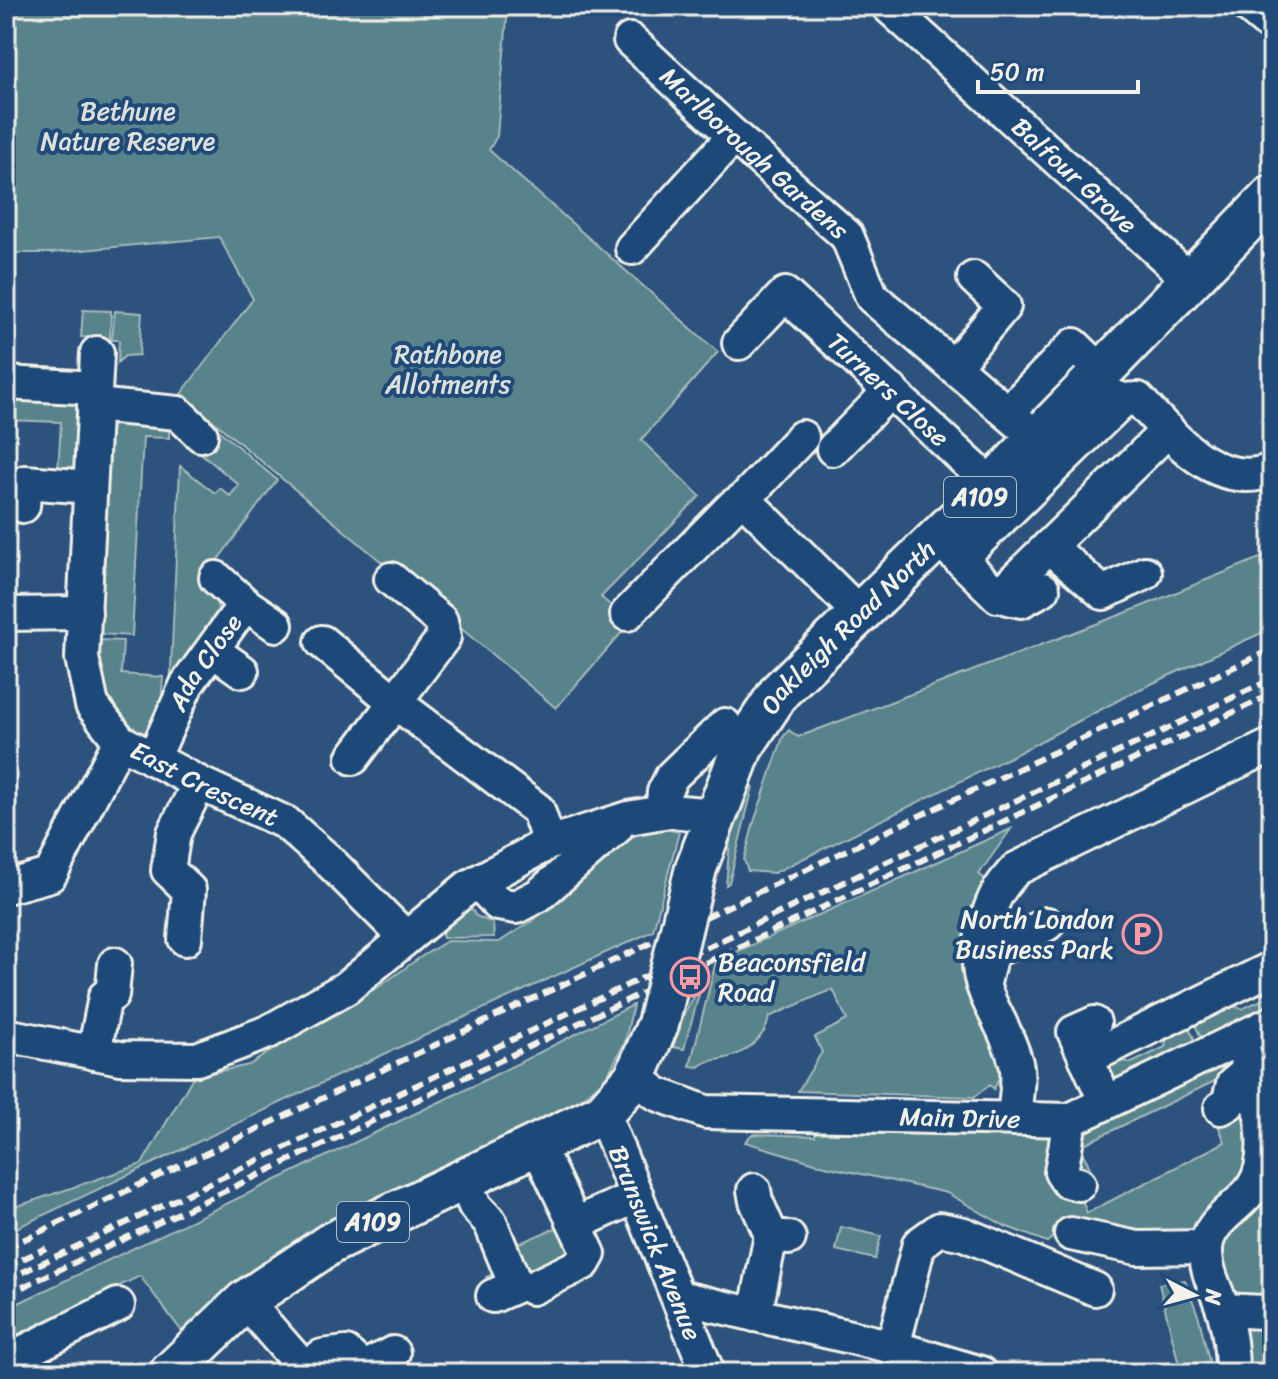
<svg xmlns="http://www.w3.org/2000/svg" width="1278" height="1379" viewBox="0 0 1278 1379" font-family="Sriracha,sans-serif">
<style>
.green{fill:#58838a;stroke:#a6bab9;stroke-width:2}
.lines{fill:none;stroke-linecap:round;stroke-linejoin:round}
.minor-casing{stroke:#f4f1e8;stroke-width:38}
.major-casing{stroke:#f4f1e8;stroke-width:46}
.minor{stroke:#1f4a7a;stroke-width:32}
.major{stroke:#1f4a7a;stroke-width:40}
.rail{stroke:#f4f1e8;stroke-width:6;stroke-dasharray:12 6;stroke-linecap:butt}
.major-bridge-casing{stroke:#f4f1e8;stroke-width:46;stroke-linecap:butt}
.major-bridge{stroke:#1f4a7a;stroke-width:40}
.labels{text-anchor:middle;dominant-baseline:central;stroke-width:8;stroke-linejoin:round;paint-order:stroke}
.shield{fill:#1f4a7a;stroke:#b4bfc7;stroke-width:2}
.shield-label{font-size:24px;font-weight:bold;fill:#f4f1e8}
.park-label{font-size:26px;fill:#dde0da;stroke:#1f4a7a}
.street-label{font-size:26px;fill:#f4f1e8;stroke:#1f4a7a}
.poi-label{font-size:26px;fill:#f4f1e8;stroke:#1f4a7a;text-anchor:end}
</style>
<rect width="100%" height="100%" fill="#2e527e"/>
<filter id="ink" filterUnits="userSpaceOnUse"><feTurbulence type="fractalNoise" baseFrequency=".0125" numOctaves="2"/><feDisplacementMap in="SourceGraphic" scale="16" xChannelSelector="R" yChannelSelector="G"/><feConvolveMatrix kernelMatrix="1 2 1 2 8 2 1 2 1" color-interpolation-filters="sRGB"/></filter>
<g filter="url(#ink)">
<path class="green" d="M6,6H508L497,136L489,150L718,352L641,440L700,496L601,597L630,623L556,708L181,394L253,299L219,237L51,253H6Z
M83,310L111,311L110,339L81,337Z
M115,311L142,313L139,355L125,356L118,362L119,340H112Z
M6,397L78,400L81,407L78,464L69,472L58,471L61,422L6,420Z
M115,423L169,426V438L143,437L132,636L99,634L110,430Z
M215,427L277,480L200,584L214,596L218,609L170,692L180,466L215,493L220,488L230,496L239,485L197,450Z
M1272,553V628L1136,691L1020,752L774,873L748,871L744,860L754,822L783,737L789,730L798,737L1133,610Z
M99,640L123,641L121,674L163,677L161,706L148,733C121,733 99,689 97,666C97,658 98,648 99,640Z
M747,784L753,787L729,883L726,885L731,829Z
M656,827L679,832L653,931L343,1073L6,1233V1210L142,1164L193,1077L249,1065L342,1006L379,987L419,958L447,941L499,942L532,921L561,899L591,869L627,839Z
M1011,829L979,874L991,884L1002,1072L994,1089L990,1085L974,1097L798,1091L822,1052L815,1037L847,1020L833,989L769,1017C766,1039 743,1055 722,1059C712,1061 707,1060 698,1067L690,1066L716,961Z
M469,905L476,916L493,923L494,937L443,938L440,928Z
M703,980L684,1049L673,1047L679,1023Z
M1272,995V1004L1201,1038L1191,1016L1222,1002L1242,1009Z
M633,1005L625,1042L605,1080L555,1119L186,1337L140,1276L6,1340V1309L473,1086Z
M1185,1020L1195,1040L1113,1081L1110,1077V1058L1132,1063L1165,1047L1168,1028Z
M1236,1057L1242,1068L1080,1146L1091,1170L1080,1176L1070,1166L1074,1138Z
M1236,1085L1253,1120L1244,1179L1200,1230L1132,1239L1069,1225L1047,1242L1005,1226L947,1193L825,1166L745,1142L752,1134L815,1136L816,1130L1049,1133L1057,1137L1087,1213L1225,1142L1218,1125L1224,1116Z
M1272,1165V1373H1243L1217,1252L1225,1230Z
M568,1223L574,1255L490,1288L486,1277L519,1262L512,1246Z
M841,1227L881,1236L875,1259L836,1250Z
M1185,1280L1199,1318L1212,1373H1181L1159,1284Z"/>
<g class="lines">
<g class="minor-casing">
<g id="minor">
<path id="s1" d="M888,6L1190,280"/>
<path d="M1248,6L1272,26"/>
<path id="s2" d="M630,40L734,136L847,236L872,297L1037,438"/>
<path d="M632,248L734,136"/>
<path id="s3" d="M739,343L785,294L992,485"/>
<path id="s4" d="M97,353L82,658L92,705L120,741L199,783L286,823L328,860L406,938"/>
<path d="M954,366L1004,306L974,278"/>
<path d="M6,383L95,388"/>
<path d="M1108,394L1123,400L1138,399C1172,435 1215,492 1272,470"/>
<path d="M94,405L178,413L201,435"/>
<path d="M1008,412L1074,345L1102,372"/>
<path d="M802,437L744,499L859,613"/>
<path d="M833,449L891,390"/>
<path d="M23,506L25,482L90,487"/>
<path d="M946,546L960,559L1123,400"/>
<path d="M1049,546L1103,593L1145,573"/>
<path d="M960,559L998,596L1168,430"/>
<path d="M216,578L245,604"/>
<path d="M391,579L441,621L444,637L395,702L538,810L549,843"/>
<path d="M1001,593L1008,598L1021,601L1043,589"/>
<path d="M6,614L85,613"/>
<path d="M627,614L733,506L744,499"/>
<path d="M322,642L395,702L353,758"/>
<path d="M212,650L242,671"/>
<path id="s5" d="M153,759L187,684L245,604L276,625"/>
<path d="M662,812L664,792L672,776L725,725"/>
<path d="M478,882L498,904L516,907L539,895L616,828"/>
<path d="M6,887L50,875L120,741"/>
<path d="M185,939L189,890L168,870L174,833L199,783"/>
<path d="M984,983L991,953L1047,924"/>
<path d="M1094,1023L1074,1032L1106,1102"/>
<path d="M6,1035L120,1058L197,1059L268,1032L346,988L468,887L549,843L628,818L669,811L715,815"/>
<path d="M94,1053L105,997L112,995L115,964"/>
<path d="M1086,1059L1272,968"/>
<path id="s6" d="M635,1077L657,1094L706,1112L1070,1120L1272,1023"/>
<path d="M1221,1108L1228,1104L1233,1084L1251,1069"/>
<path id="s7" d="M603,1113L708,1373"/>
<path d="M1014,1119C1015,1102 1020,1079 1016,1063C1001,1006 963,987 986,922C994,896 998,889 1016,869L1272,745"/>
<path d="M1070,1120L1061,1172L1067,1181L1079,1184"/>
<path d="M463,1178L475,1206L490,1222L516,1286L493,1296"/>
<path d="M754,1190L756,1201L771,1235L789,1238"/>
<path d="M593,1216L637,1196"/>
<path d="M1071,1234L1137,1248L1206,1247"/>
<path d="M532,1288L584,1263L589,1254L537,1145"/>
<path d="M679,1297L893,1347L981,1373"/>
<path d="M245,1301L308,1373"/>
<path d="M1224,1310L1263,1312L1272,1308"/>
<path d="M755,1315L771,1235"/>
<path d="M893,1347L919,1244L940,1229L964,1234L1095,1289"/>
<path d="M6,1361L118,1305"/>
<path d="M304,1369L322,1356L346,1353L363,1368L393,1353"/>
<path d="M1232,1373C1232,1352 1230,1333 1224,1313C1218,1292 1205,1272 1206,1249C1207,1221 1239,1208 1253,1187C1277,1151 1254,1076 1239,1039"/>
</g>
</g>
<g class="major-casing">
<g id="major">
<path id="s8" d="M696,868L742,748L780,691L992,485L1272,196"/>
<path d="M170,1373L245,1301L331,1243L603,1113L635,1077L658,1024"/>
</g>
</g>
<use href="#minor" class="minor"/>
<use href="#major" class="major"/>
<path class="rail" d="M6,1248L1272,649
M6,1267L46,1248
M6,1280L1272,679
M6,1295L1272,694"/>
<g class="major-bridge-casing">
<path id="major-bridge" d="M658,1024L696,868"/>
</g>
<use href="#major-bridge" class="major-bridge"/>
</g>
</g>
<defs>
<g id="parking-ring" transform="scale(2)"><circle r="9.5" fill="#1f4a7a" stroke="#ff9aa2" stroke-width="1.5"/><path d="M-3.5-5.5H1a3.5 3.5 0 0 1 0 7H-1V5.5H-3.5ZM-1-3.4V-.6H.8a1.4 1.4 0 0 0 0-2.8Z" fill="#ff9aa2"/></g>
<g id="bus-ring" transform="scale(2)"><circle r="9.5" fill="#1f4a7a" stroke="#ff9aa2" stroke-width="1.5"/><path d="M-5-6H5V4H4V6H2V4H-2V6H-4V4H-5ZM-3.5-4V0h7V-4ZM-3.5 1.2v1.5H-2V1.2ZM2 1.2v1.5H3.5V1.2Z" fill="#ff9aa2"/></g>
</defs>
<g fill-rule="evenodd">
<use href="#parking-ring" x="1142" y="934"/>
<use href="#bus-ring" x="690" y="977"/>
</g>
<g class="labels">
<g class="shield">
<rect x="944" y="477" width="72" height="40" rx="6"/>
<rect x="337" y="1202" width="72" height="40" rx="6"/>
</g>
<g class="shield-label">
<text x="980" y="497">A109</text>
<text x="373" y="1222">A109</text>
</g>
<g class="park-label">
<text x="128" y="111">Bethune<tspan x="128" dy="30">Nature Reserve</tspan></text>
<text x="448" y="354">Rathbone<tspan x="448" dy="30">Allotments</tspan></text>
</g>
<g class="street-label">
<text stroke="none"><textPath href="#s2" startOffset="168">Marlborough Gardens</textPath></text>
<text stroke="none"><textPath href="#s1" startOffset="252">Balfour Grove</textPath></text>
<text stroke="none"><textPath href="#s3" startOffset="208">Turners Close</textPath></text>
<text stroke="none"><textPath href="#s8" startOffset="290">Oakleigh Road North</textPath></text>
<text stroke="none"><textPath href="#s5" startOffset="110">Ada Close</textPath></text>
<text stroke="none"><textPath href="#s4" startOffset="494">East Crescent</textPath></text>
<text stroke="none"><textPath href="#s6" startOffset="334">Main Drive</textPath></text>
<text stroke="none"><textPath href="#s7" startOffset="140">Brunswick Avenue</textPath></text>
</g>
<g class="poi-label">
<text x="1114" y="919">North London<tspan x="1114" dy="30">Business Park</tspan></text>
<text x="718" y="962" text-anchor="start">Beaconsfield<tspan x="718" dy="30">Road</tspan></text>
</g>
</g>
<rect width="1278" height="1379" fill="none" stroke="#1f4a7a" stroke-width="32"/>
<rect x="16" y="16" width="1246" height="1347" fill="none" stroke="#f4f1e8" stroke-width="3" filter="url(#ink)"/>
<g transform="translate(1194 1295) rotate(96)" stroke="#1f4a7a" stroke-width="6" paint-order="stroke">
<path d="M0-6L14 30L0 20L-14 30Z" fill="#f4f1e8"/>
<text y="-12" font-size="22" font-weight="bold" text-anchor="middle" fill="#f4f1e8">N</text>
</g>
<path d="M978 80v12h160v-12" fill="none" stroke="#f4f1e8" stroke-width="4"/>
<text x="990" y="80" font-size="24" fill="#f4f1e8" stroke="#1f4a7a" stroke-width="6" paint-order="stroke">50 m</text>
</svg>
